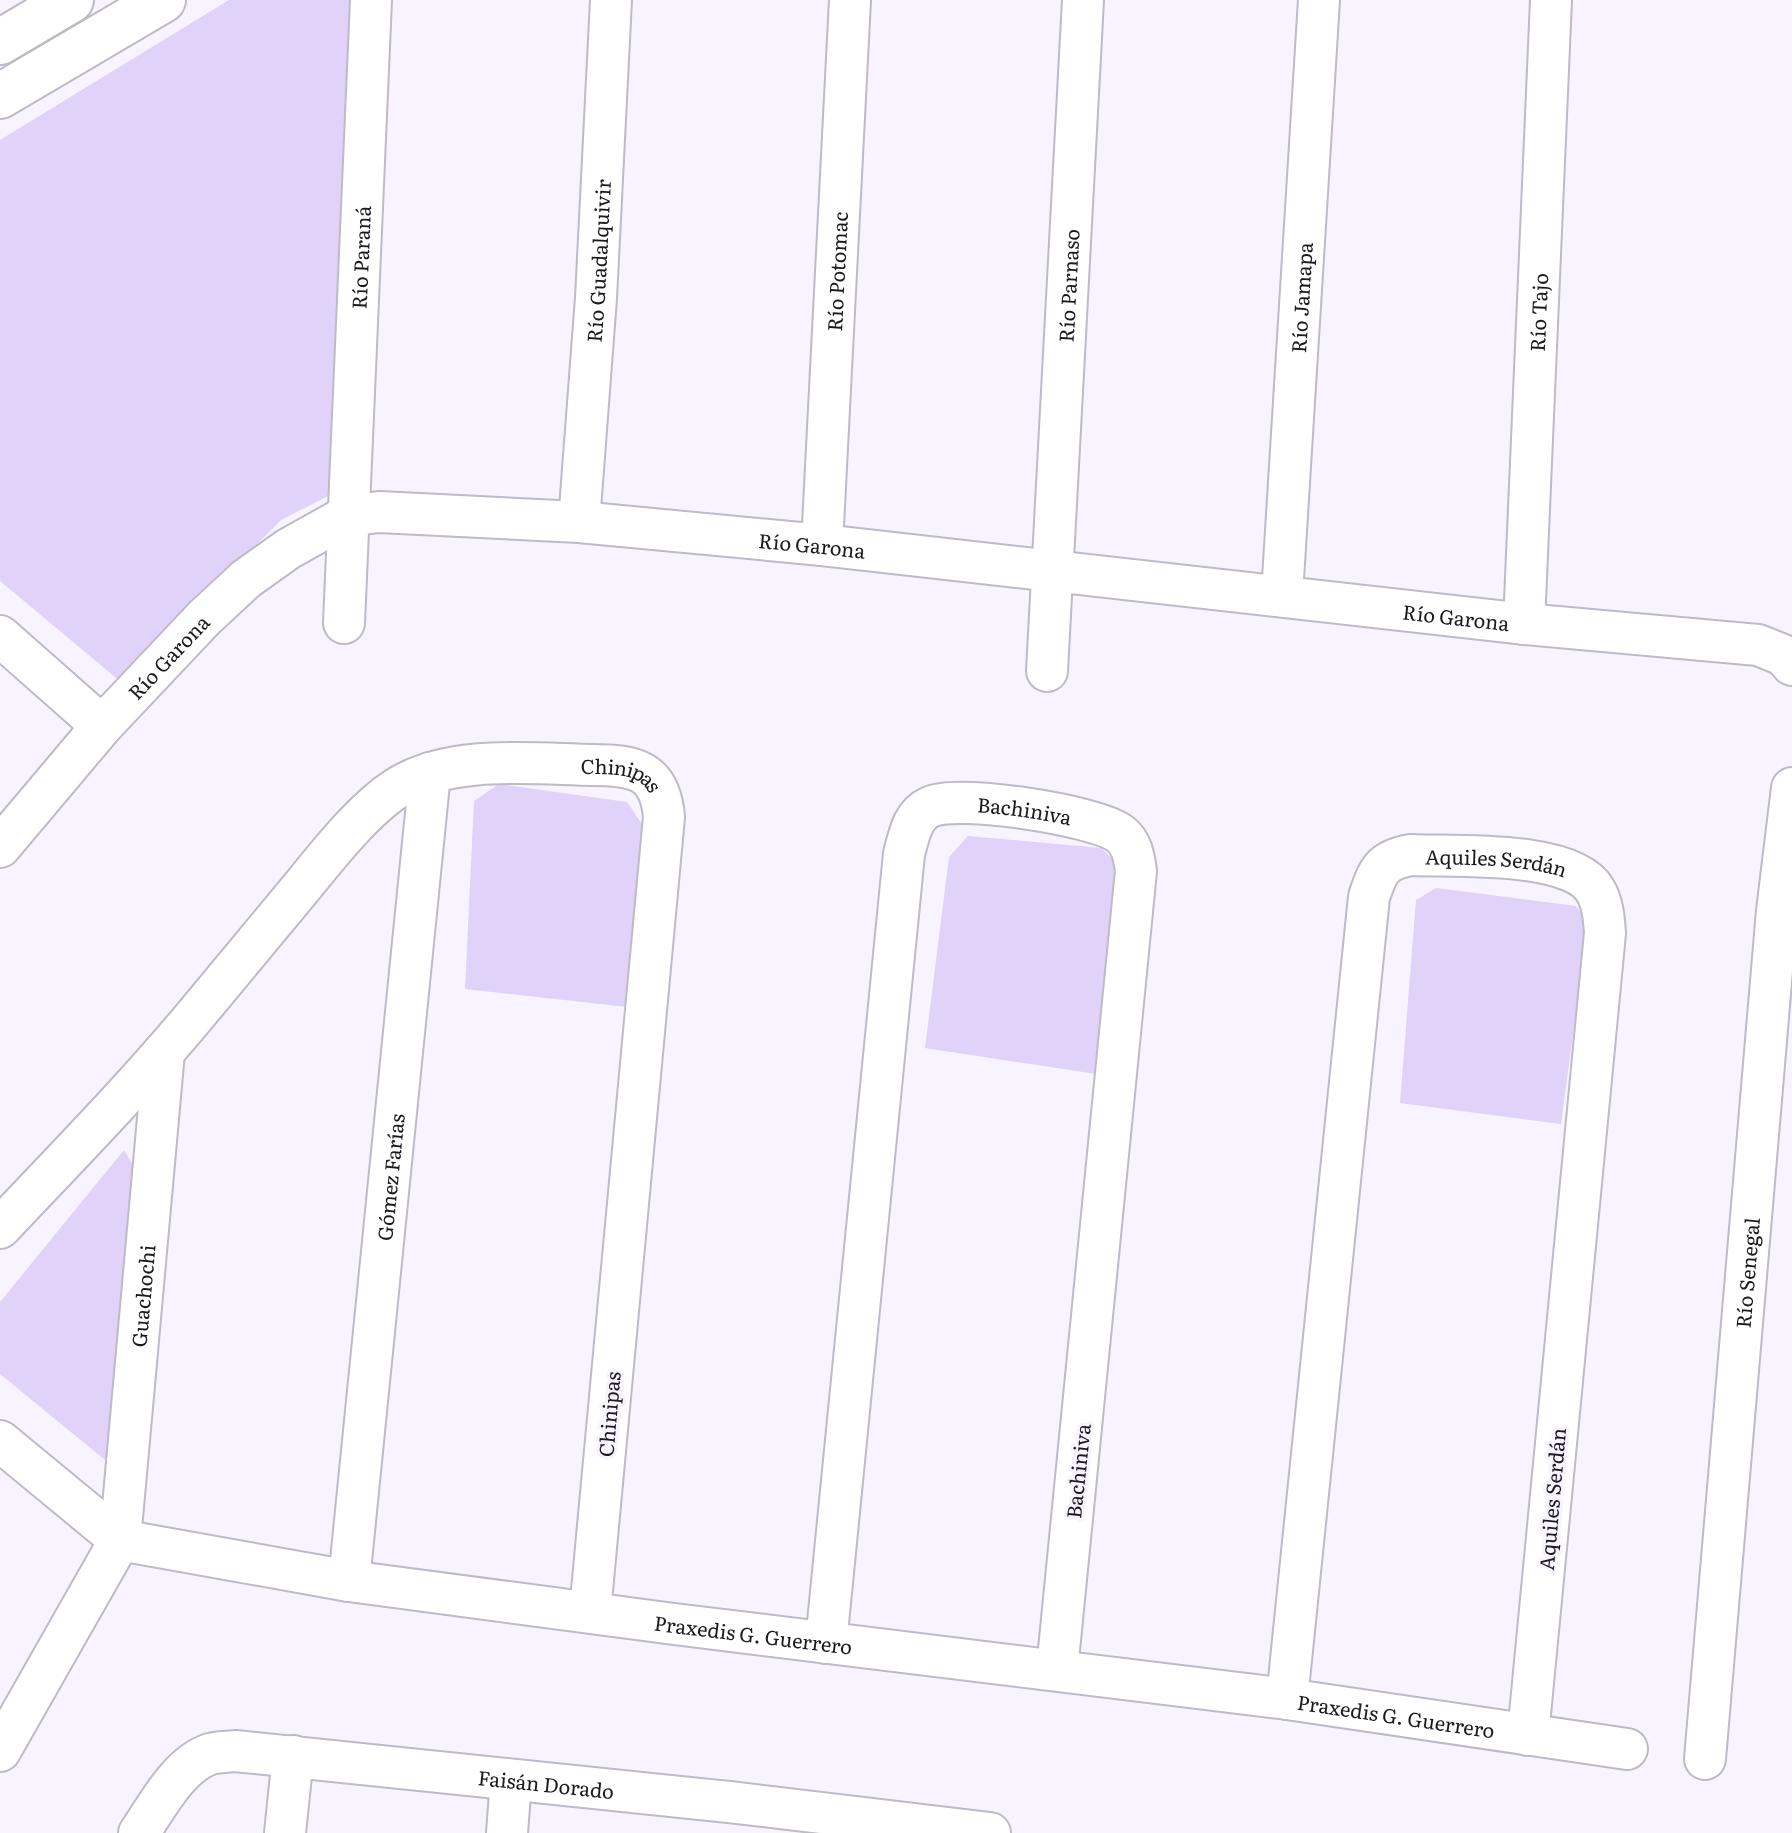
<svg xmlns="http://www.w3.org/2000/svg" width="1792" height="1833" viewBox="0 0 1792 1833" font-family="Literata,serif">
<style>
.green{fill:#e0d2f8}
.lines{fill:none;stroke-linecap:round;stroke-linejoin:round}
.street-casing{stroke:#bebac6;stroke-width:44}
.secondary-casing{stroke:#bebac6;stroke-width:48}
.street{stroke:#fff;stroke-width:40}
.secondary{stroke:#fff;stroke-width:44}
.labels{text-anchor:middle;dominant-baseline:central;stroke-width:7;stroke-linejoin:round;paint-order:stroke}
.street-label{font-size:20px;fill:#1b1a1e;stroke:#f8f4ff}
</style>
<rect width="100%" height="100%" fill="#f8f4ff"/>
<path class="green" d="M229,0H352L340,490L281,520L121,682L0,581V140Z
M499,784L627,802L648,833L627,1007L465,989L474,801Z
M968,836L1101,848L1117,863L1096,1074L925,1048L949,857Z
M1436,888L1576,906L1588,922L1561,1124L1400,1103L1416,900Z
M124,1150L141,1178L117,1429L105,1460L0,1374V1302Z"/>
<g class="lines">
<g class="street-casing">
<g id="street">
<path id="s1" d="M579,522L596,298L611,0"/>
<path id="s2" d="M822,545L850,0"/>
<path id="s3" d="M1282,595L1319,0"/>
<path id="s4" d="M344,623L371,0"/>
<path id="s5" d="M1524,624L1551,0"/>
<path d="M0,636L102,726"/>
<path id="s6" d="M1047,671L1083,0"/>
<path id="s7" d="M0,847L102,726L204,618L246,579L288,549L347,516L379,512L579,522L822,545L1524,624L1758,645L1783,655L1792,665"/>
<path id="s8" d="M0,1228C65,1159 132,1091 193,1018C229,975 265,931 301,888C327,856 363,810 397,788C451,754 533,764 593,765C635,765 660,770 664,817L590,1612"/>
<path id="s9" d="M0,1441L120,1540L349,1581L674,1624L1287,1699L1627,1749"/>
<path id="s10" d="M349,1581L430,773"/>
<path id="s11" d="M826,1643L904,854C909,836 912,815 930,807C959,794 1093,815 1119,833C1132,842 1134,857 1136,871L1057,1670"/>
<path id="s12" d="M1287,1699L1369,897C1378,870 1382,860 1411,855C1455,857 1572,850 1595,890C1603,903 1604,919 1605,933L1528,1735"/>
<path id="s13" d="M0,1751L120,1540L164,1052"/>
<path id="s14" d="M1705,1759L1777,911L1792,788"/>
<path id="s15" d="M139,1833C157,1807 178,1765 210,1754C218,1752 227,1752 235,1751L729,1802L990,1833"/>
<path d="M285,1833L293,1756"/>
<path d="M507,1833L511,1780"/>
</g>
</g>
<g class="secondary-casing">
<path id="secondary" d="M0,42L71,0
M0,96L163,0"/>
</g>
<use href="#street" class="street"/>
<use href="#secondary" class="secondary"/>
</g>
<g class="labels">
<g class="street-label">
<text stroke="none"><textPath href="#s4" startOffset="366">Río Paraná</textPath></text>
<text stroke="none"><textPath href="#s1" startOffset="262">Río Guadalquivir</textPath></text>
<text stroke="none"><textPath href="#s2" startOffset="274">Río Potomac</textPath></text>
<text stroke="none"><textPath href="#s6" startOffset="386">Río Parnaso</textPath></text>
<text stroke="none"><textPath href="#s3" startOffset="298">Río Jamapa</textPath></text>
<text stroke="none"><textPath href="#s5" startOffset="312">Río Tajo</textPath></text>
<text stroke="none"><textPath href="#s7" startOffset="950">Río Garona</textPath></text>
<text stroke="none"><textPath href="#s7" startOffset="1598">Río Garona</textPath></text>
<text stroke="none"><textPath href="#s7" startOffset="254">Río Garona</textPath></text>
<text stroke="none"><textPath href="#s8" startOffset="824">Chinipas</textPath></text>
<text stroke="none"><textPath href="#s11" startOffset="944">Bachiniva</textPath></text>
<text stroke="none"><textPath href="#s12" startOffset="956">Aquiles Serdán</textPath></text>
<text stroke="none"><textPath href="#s10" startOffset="406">Gómez Farías</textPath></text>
<text stroke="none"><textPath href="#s14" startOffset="488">Río Senegal</textPath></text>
<text stroke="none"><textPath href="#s13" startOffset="488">Guachochi</textPath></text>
<text transform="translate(608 1414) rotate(-85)">Chinipas</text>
<text transform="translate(1077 1471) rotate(-84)">Bachiniva</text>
<text transform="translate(1551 1499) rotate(-85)">Aquiles Serdán</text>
<text stroke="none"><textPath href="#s9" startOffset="796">Praxedis G. Guerrero</textPath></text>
<text stroke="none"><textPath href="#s9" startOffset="1444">Praxedis G. Guerrero</textPath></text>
<text stroke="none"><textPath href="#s15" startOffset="446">Faisán Dorado</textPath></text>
</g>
</g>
</svg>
